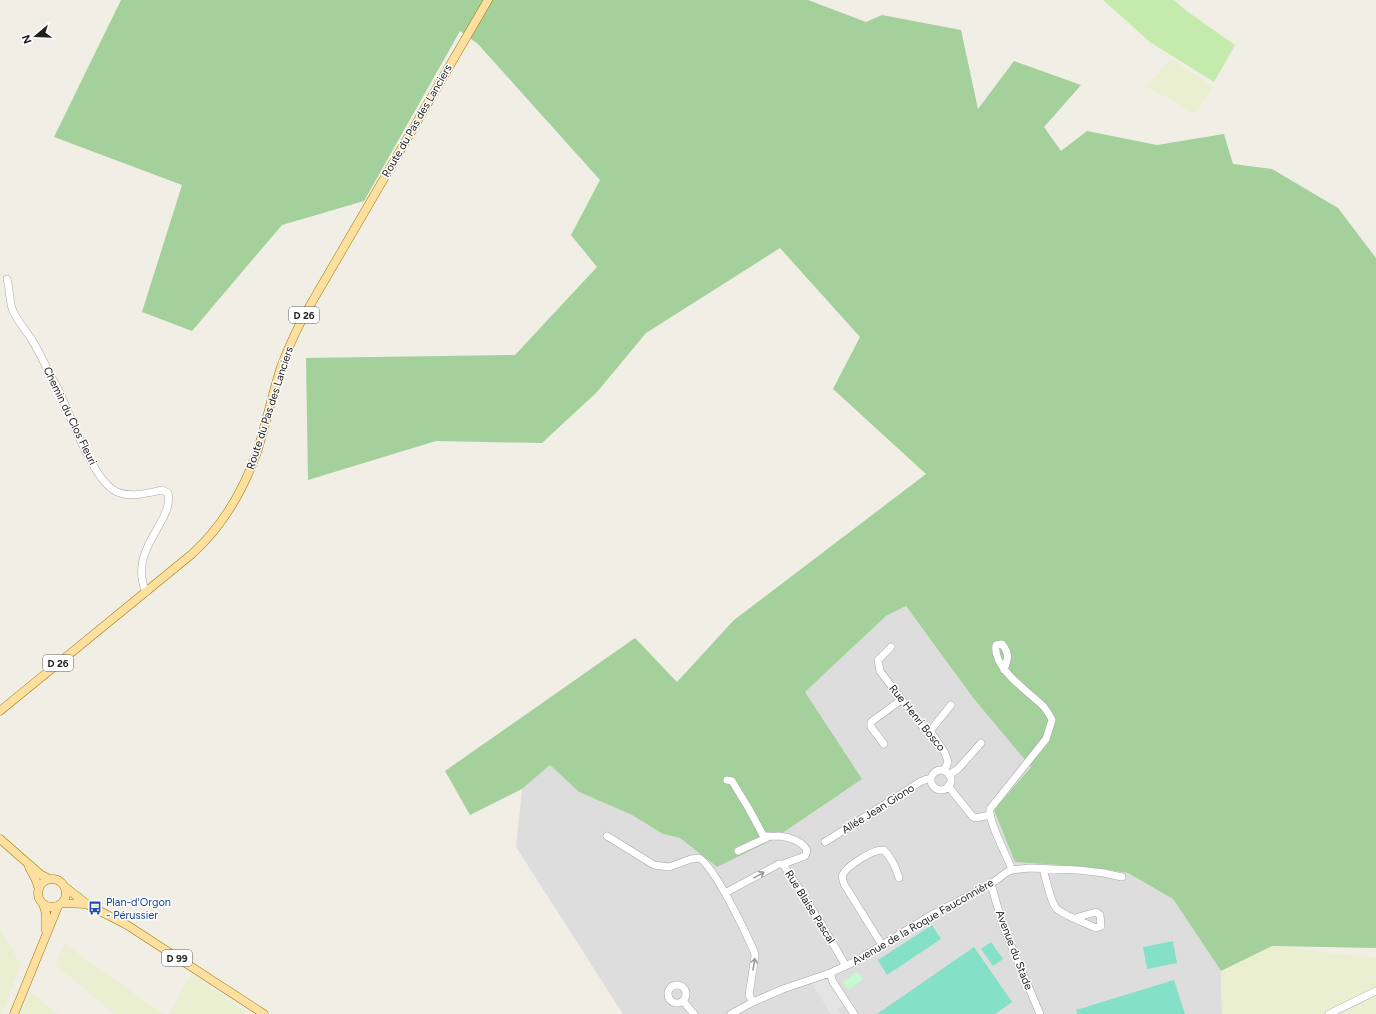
<svg xmlns="http://www.w3.org/2000/svg" width="1376" height="1014" viewBox="0 0 1376 1014" font-family="Figtree,sans-serif">
<style>
.residential{fill:#dedddd}
.farmland{fill:#eaefd2}
.grass{fill:#c4ebac}
.forest{fill:#a4d09b}
.park{fill:#c4facf}
.pitch{fill:#84e0c7}
.parking{fill:#e4e4e4}
.lines{fill:none;stroke-linecap:round;stroke-linejoin:round}
.minor-casing{stroke:#a7a7a7;stroke-width:8}
.major-casing{stroke:#9c7b00;stroke-width:9}
.minor{stroke:#fff;stroke-width:7}
.major{stroke:#fddfa0;stroke-width:8}
.oneway{stroke:#9b9b9b}
.labels{text-anchor:middle;dominant-baseline:central;stroke-width:3;stroke-linejoin:round;paint-order:stroke}
.shield{fill:#fff;stroke:#636363;stroke-width:1}
.shield-label{font-size:10px;font-weight:bold;fill:#202020}
.street-label{font-size:11px;fill:#202020;stroke:#fff}
.transit-label{font-size:11px;fill:#164399;stroke:#fff;text-anchor:start}
</style>
<rect width="100%" height="100%" fill="#f1eee6"/>
<path class="residential" d="M906,606L974,699L1032,767L994,810L1088,867L1128,873L1173,899L1221,971L1222,1014H623L516,847L522,789L550,765L579,792L632,815L663,834L680,838L717,867L805,692L886,616Z"/>
<path class="farmland" d="M1171,59L1213,87L1196,114L1146,86Z
M0,928L21,965L1,1014H0Z
M65,944L163,1014H114L55,964Z
M1272,946L1376,958V1014H1222L1221,971Z
M191,974L246,1012L244,1014H169Z
M30,992L58,1014H21Z"/>
<path class="grass" d="M1103,0H1174L1188,12L1235,45L1214,82L1150,42Z"/>
<path class="forest" d="M121,0H808L866,22L882,15L961,30L978,109L1014,61L1081,85L1044,127L1061,151L1087,131L1157,145L1224,134L1233,164L1272,169L1338,208L1376,258V948L1272,946L1221,971L1173,899L1128,873L1088,867L1015,862L994,810L1031,767L974,699L906,606L886,616L805,692L862,779L772,840L717,867L680,838L663,834L632,815L579,792L550,765L522,789L470,815L445,771L635,638L677,682L734,620L926,474L833,389L860,337L780,248L646,333L597,392L542,443L436,441L308,480L306,358L515,355L597,267L571,235L600,180L478,44L460,31L364,201L282,225L192,331L142,312L182,185L54,137Z"/>
<path class="park" d="M857,972L863,979L849,990L843,982Z"/>
<path class="pitch" d="M932,925L941,939L887,975L878,960Z
M1173,941L1177,963L1147,969L1143,947Z
M991,942L1003,959L993,966L981,949Z
M974,947L1012,1002L995,1014H877Z
M1174,980L1185,1014H1077L1076,1010Z"/>
<path class="parking" d="M824,979L828,981L844,1005L838,1009L841,1014H831L812,984Z"/>
<g class="lines">
<g class="minor-casing">
<path id="minor" d="M7,279C10,289 9,302 13,311C19,324 30,335 36,347C44,362 52,378 60,393C71,417 93,481 117,492C131,498 149,493 162,490L168,493C175,521 127,549 146,592
M891,647L878,660L880,671L921,725L930,731L945,753L948,762L944,771
M1004,670C1008,658 1010,654 1002,644L996,645C992,668 1029,692 1044,707C1047,711 1050,715 1052,720L1046,739L990,809C988,822 1007,855 1012,870
M930,731L951,705
M884,744L871,727V722L901,700
M931 780a10 10 0 1 1 20 0a10 10 0 1 1-20 0Z
M949,775L958,769L981,743
M727,780L732,781L749,809L763,835C768,837 773,836 779,836C789,837 803,841 807,851L805,856L783,864
M948,786L973,817L976,818L990,815
M607,836L654,865L669,867L691,859L699,858C715,867 746,933 754,951L755,956L749,995L753,1002
M825,842L920,782L927,779H931
M738,851L768,837
M1043,869C1047,881 1049,898 1056,908C1062,915 1086,923 1096,928L1101,926L1100,915L1096,912L1075,918
M991,884L1003,926L1040,1014
M725,893L779,864H783L822,925L846,966
M882,945L844,884L842,876C846,866 873,849 884,850C892,858 896,868 899,878
M830,973L833,982L854,1014
M668 994a9 9 0 1 1 18 0a9 9 0 1 1-18 0Z
M683,1001L694,1014
M731,1014L753,1002L783,989L830,973L856,961L933,914L991,884L1007,872L1012,870L1030,868L1078,870L1104,873L1122,877
M1329,1014L1376,991"/>
</g>
<g class="major-casing">
<path id="major" d="M0,711L192,554C223,526 243,491 257,452C266,424 272,395 281,367C288,348 296,331 305,314L488,0
M0,839L40,874L49,879
M29,867L35,878L39,889
M38 893a14 14 0 1 1 28 0a14 14 0 1 1-28 0Z
M65,887L88,905L127,925L264,1014
M62,903L85,904
M43,904L46,913V931
M14,1014L58,906"/>
</g>
<use href="#minor" class="minor"/>
<use href="#major" class="major"/>
</g>
<defs><path id="oneway-shaft" d="M-6 0H5M1.5-3L5.5 0L1.5 3" fill="none" stroke-width="1.6" stroke-linecap="round" stroke-linejoin="round"/></defs>
<g class="oneway">
<use href="#oneway-shaft" transform="translate(759 875) rotate(-29)"/>
<use href="#oneway-shaft" transform="translate(754 964) rotate(-80)"/>
</g>
<defs>
<g id="bus-bare" transform="scale(1.08)"><path d="M-5-6H5V4H4V6H2V4H-2V6H-4V4H-5ZM-3.5-4V0h7V-4ZM-3.5 1.2v1.5H-2V1.2ZM2 1.2v1.5H3.5V1.2Z" fill="#1a4fb4" stroke="#fff" stroke-width="2.5" paint-order="stroke"/></g>
</defs>
<g fill-rule="evenodd">
<use href="#bus-bare" x="95" y="908"/>
</g>
<g class="labels">
<g class="shield">
<rect x="289" y="307" width="30" height="16" rx="3"/>
<rect x="43" y="655" width="30" height="16" rx="3"/>
<rect x="162" y="950" width="30" height="16" rx="3"/>
</g>
<g class="shield-label">
<text x="304" y="315">D 26</text>
<text x="58" y="663">D 26</text>
<text x="177" y="958">D 99</text>
</g>
<g class="street-label">
<text transform="translate(417 121) rotate(-60)">Route du Pas des Lanciers</text>
<text transform="translate(270 408) rotate(-72)">Route du Pas des Lanciers</text>
<text transform="translate(70 416) rotate(64)">Chemin du Clos Fleuri</text>
<text transform="translate(917 718) rotate(51)">Rue Henri Bosco</text>
<text transform="translate(878 809) rotate(-32)">Allée Jean Giono</text>
<text transform="translate(810 907) rotate(58)">Rue Blaise Pascal</text>
<text transform="translate(923 922) rotate(-30)">Avenue de la Roque Fauconnière</text>
<text transform="translate(1014 950) rotate(69)">Avenue du Stade</text>
</g>
<g class="transit-label">
<text x="106" y="902">Plan-d'Orgon<tspan x="106" dy="13">- Pérussier</tspan></text>
</g>
</g>
<g transform="translate(36 36) rotate(251)" stroke="#ffffff" stroke-width="3" paint-order="stroke">
<path d="M0-3L7 15L0 10L-7 15Z" fill="#202020"/>
<text y="-6" font-size="11" font-weight="bold" text-anchor="middle" fill="#202020">N</text>
</g>
</svg>
